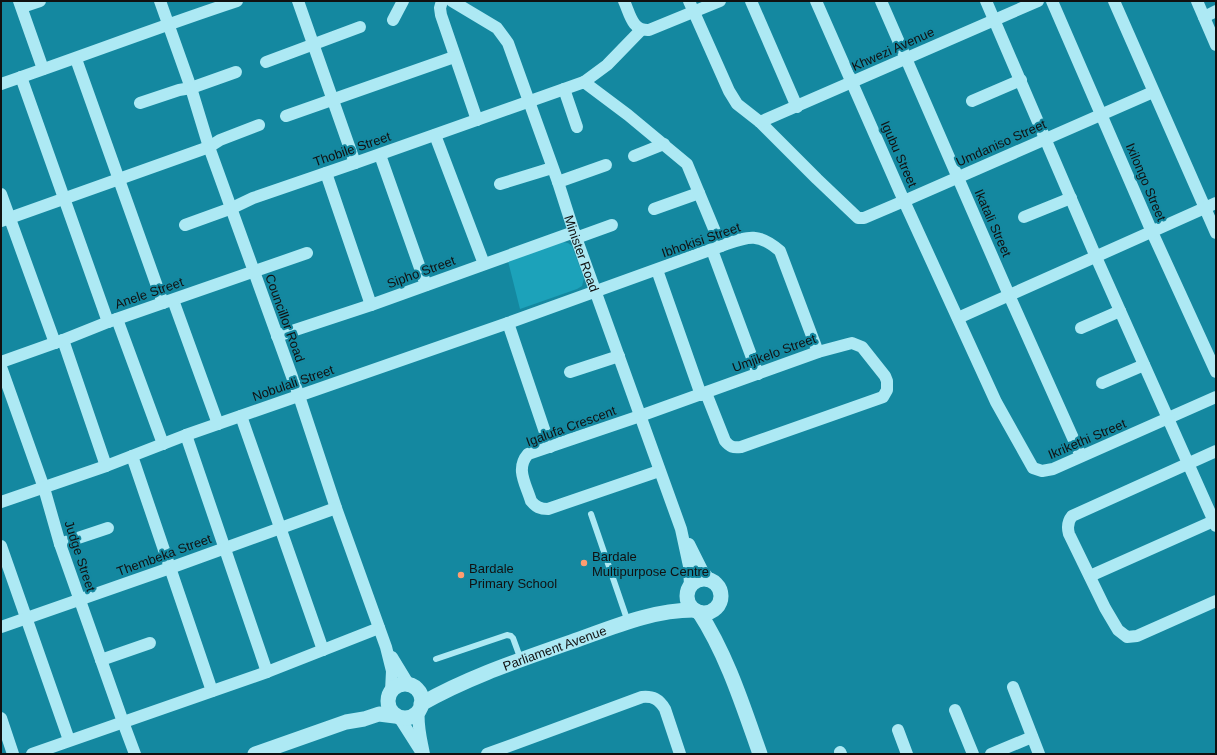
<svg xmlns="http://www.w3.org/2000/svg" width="1217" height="755" viewBox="0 0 1217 755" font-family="Helvetica,sans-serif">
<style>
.green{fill:#1ca2ba}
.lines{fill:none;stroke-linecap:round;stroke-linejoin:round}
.service{stroke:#ade9f4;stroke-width:6}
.minor{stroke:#ade9f4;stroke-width:12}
.tertiary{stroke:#ade9f4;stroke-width:15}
.poi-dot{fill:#ff9d70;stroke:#1488a0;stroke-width:1.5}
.labels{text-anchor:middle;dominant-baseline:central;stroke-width:4;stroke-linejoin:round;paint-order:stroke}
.street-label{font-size:13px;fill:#111;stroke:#1488a0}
.poi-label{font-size:13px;fill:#111;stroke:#1488a0;text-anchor:start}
</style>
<rect width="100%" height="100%" fill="#1488a0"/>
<path class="green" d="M563,242L568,243L572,246L584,278L582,286L577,289L520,309L508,261Z"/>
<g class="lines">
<path class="service" d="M591,514L628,622
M436,659L507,635L511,636L513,638L521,660"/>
<g class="minor">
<path d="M19,1L43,69"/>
<path d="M160,1L191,88L209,147L299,396L336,508L386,647L392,671L391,691"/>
<path d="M298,1L355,163"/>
<path d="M442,1L440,8L441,15L477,120"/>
<path id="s1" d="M452,1L497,28L508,43L558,182L574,232L681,529L689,566L690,586"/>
<path d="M624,1C630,14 632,31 649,30L720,1"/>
<path d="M689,1L729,91L737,104L760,122L817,179L858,218H864L904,201L1153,92"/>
<path d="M751,1L797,107"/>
<path d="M816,1L904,201L996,402L1033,468L1042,471L1053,469L1216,397"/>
<path d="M881,1L1009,295L1081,456"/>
<path d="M986,1L1096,257L1216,526"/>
<path d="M1052,1L1152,232L1216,372"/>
<path d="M1114,1L1216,233"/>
<path d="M1197,1L1216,45"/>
<path d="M22,7L40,1"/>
<path d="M1204,17L1216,11"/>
<path d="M393,20L403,1"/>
<path d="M76,59L163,303"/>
<path d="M266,62L360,27"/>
<path d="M21,77L108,322"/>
<path d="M584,82L607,65L641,30"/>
<path d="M1,84C80,57 158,27 237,1"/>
<path d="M564,89L577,127"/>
<path d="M972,101L1021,80"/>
<path d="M140,103L179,90L191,88L236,72"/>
<path d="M286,116L454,57"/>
<path d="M760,122L1038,1"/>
<path d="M435,135L484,264"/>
<path d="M380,155L426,285"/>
<path d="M634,156L664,144"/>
<path d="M326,173L371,305"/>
<path d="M558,182L606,165"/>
<path d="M500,184L552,168"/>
<path d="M1,194L55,343"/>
<path d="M654,209L699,193"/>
<path d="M1024,217L1071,198"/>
<path d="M1,221L209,147L220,140L259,125"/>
<path d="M185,225L232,208L253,198L355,163L584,82L628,115L687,164L721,246"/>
<path d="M576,238L612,225"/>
<path d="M712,250L758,374"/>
<path d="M657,270L701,395"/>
<path d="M173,300L218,424"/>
<path d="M958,318L1216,203"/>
<path d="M117,319L163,444"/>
<path d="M508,323L550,447"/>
<path d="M1081,328L1120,311"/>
<path d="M277,336L371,305L574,232"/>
<path d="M63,340L106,466"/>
<path d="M1,362L63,340L108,322L307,253"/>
<path d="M1,367L44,488L60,544L123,722L135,754"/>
<path d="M570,372L619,356"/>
<path d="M1102,383L1144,365"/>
<path d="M241,416L323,650"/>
<path d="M186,435L267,672"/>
<path d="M1216,451L1072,516C1068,521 1067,527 1069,534L1105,608L1118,630L1127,637L1137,636L1216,601"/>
<path d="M132,456L212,691"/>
<path d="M659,471L548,509C540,509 536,507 531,501C526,484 515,469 528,454L640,416L818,352L848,344L852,343L862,347L885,376L887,381V390L883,397L741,447C733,448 730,447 725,441L706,393"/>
<path d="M1,502L106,466L186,435L508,323L721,246C747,237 757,231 780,251L818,352"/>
<path d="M60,544L108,528"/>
<path d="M689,544L702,570L710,580"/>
<path d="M1,546L69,740"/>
<path d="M1090,576L1216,520"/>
<path d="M1,627L170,568L336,508"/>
<path d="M392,657L409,685"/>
<path d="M101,660L150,643"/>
<path d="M1013,687L1039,754"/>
<path d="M419,710C417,725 421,738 424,754"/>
<path d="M955,710L973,754"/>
<path d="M399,717L420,750"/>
<path d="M1,718L13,754"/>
<path d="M898,730L907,754"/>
<path d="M840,752L841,754"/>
<path d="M32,754L267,672L379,628"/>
<path d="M487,754L642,697C653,696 659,699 665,709L680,754"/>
<path d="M991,754L1032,737"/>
</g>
<g class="tertiary">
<circle cx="704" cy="596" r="17"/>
<path d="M699,612C727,655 743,706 760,754"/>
<circle cx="405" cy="701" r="17"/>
<path id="s2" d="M421,704C468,677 520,660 571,642C611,628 651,610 694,610"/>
<path d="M255,754L346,722L364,719L379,714L395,716"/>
</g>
</g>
<g class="poi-dot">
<circle cx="584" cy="563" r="4"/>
<circle cx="461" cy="575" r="4"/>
</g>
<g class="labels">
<g class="street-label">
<text transform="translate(893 49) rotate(-24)">Khwezi Avenue</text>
<text transform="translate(1001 143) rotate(-24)">Umdaniso Street</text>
<text transform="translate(352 149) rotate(-19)">Thobile Street</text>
<text transform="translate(899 154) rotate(66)">Igubu Street</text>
<text transform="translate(1146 182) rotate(67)">Ixilongo Street</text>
<text transform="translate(993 223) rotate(66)">Ikatali Street</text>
<text transform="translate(701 240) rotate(-19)">Ibhokisi Street</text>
<text stroke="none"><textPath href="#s1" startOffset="294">Minister Road</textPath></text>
<text transform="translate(421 272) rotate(-20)">Sipho Street</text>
<text transform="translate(149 293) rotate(-19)">Anele Street</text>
<text transform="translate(285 318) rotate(70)">Councillor Road</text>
<text transform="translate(774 353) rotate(-20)">Umjikelo Street</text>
<text transform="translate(293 383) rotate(-19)">Nobulali Street</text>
<text transform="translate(571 426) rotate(-20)">Igalufa Crescent</text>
<text transform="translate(1087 439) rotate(-23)">Ikrikethi Street</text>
<text transform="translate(164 555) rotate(-20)">Thembeka Street</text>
<text transform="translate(80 556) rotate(72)">Judge Street</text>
<text stroke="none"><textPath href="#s2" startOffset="145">Parliament Avenue</textPath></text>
</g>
<g class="poi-label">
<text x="592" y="556">Bardale<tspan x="592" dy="15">Multipurpose Centre</tspan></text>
<text x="469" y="568">Bardale<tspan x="469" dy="15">Primary School</tspan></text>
</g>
</g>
<rect width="1217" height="755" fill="none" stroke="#111111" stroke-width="4"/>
</svg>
